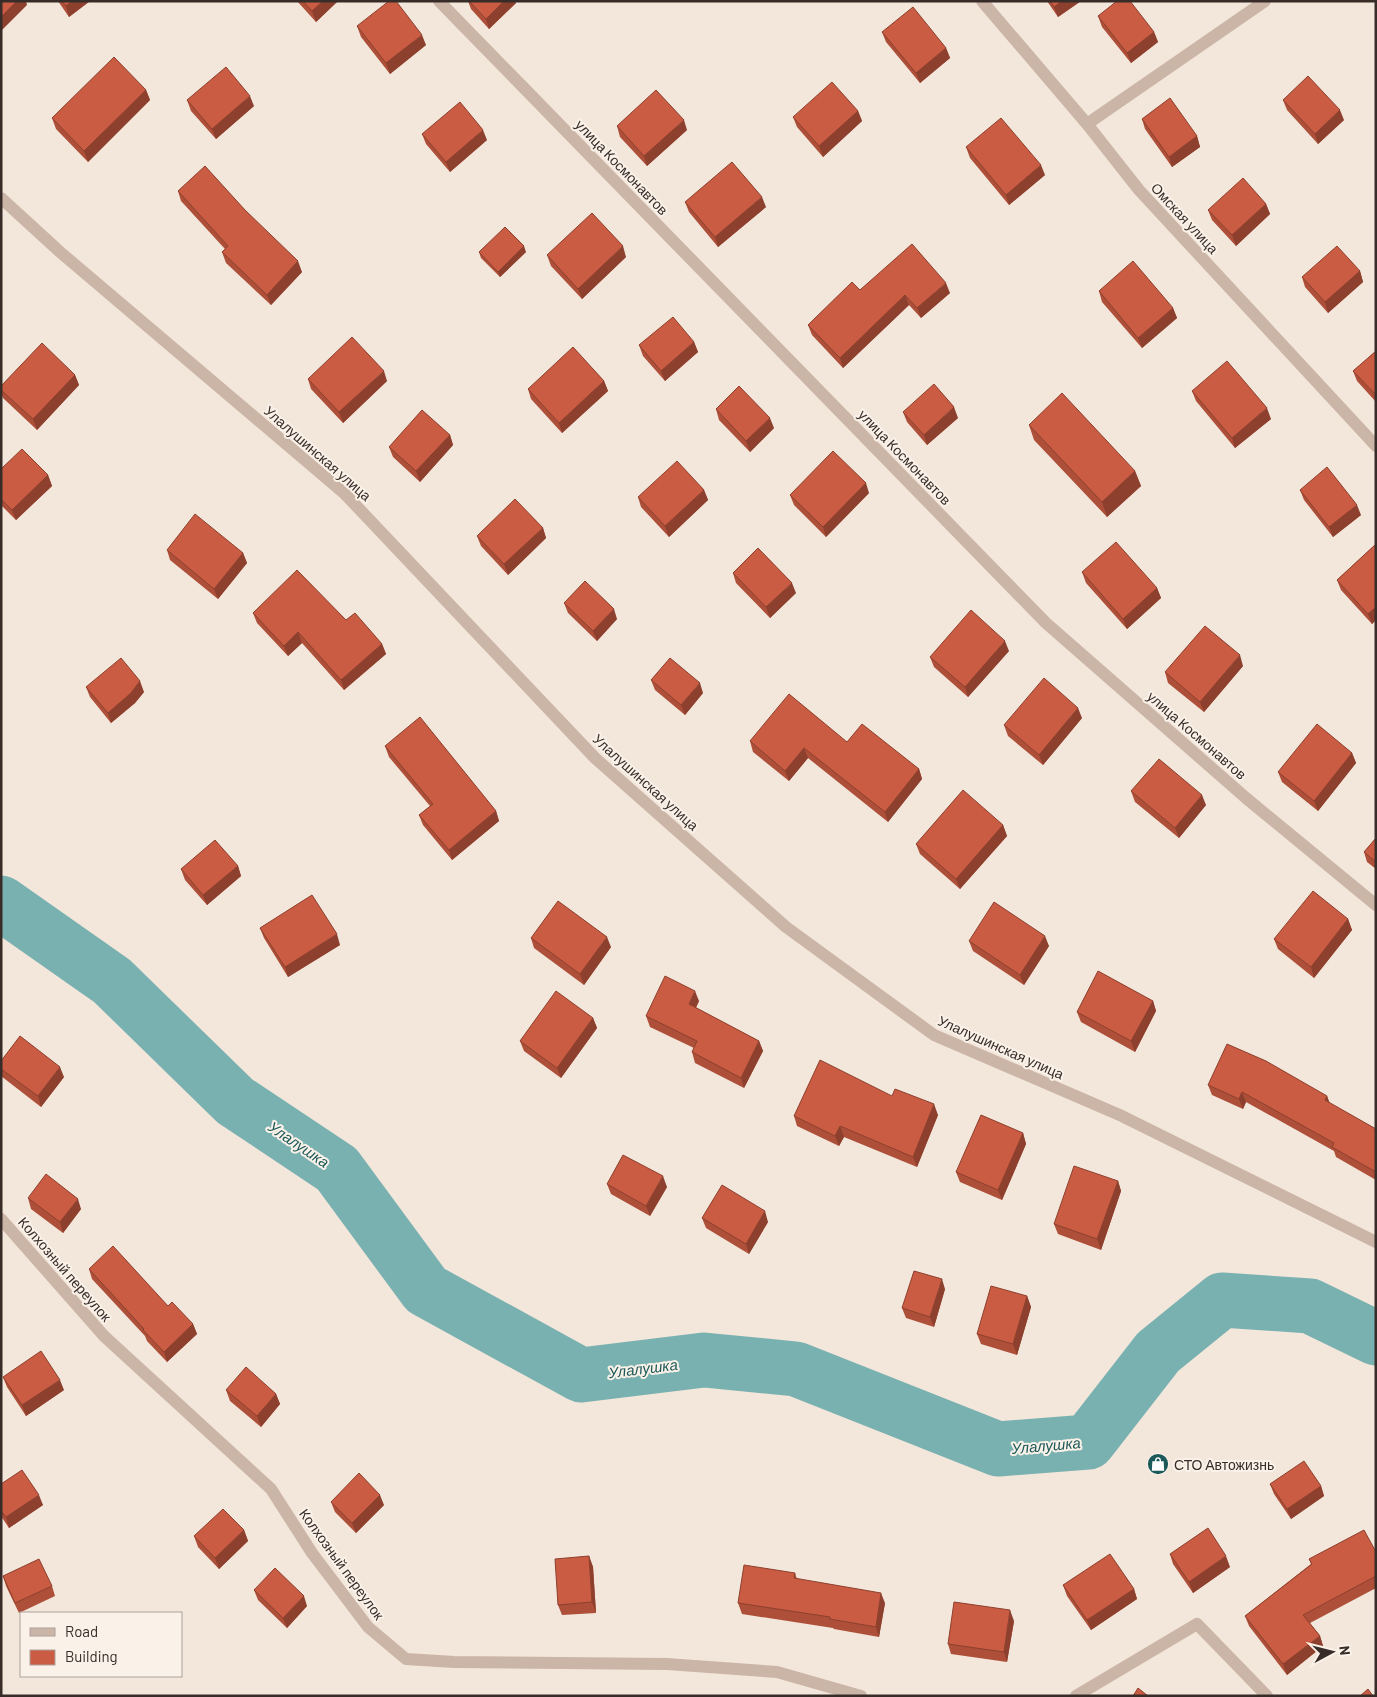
<svg xmlns="http://www.w3.org/2000/svg" width="1377" height="1697" viewBox="0 0 1377 1697" font-family="Barlow,sans-serif">
<style>
.lines{fill:none;stroke-linecap:round;stroke-linejoin:round}
.river{stroke:#79b1b0;stroke-width:55}
.street{stroke:#cbb5a7;stroke-width:12}
.wall{fill:#ad4f39}
.shaded-wall{fill:#8d402e}
.building{fill:#c95c42;stroke:#8d402e}
.labels{text-anchor:middle;dominant-baseline:central;stroke-width:4;stroke-linejoin:round;paint-order:stroke}
.street-label{font-size:14px;fill:#372c28;stroke:#faf1e8}
.poi-label{font-size:14px;fill:#372c28;stroke:#faf1e8;text-anchor:start}
.water-label{font-size:15px;font-style:italic;fill:#1c595a;stroke:#faf1e8}
</style>
<rect width="100%" height="100%" fill="#f3e6db"/>
<g class="lines">
<path class="river" d="M1,903L112,981L235,1101L337,1169L426,1290L581,1375L704,1360L796,1369L998,1449L1088,1442L1158,1352L1222,1300L1310,1306L1376,1338"/>
<path class="street" d="M439,1L1046,623L1246,798L1376,905
M982,1L1087,124L1139,190L1376,446
M1087,124L1265,1
M1,198L60,252L345,494L595,758L786,927L934,1035L1122,1116L1376,1242
M1,1219L104,1336L271,1489L312,1553L368,1627L406,1659L454,1662L667,1664L777,1672L861,1696
M1076,1696L1197,1624L1267,1696"/>
</g>
<path class="wall" d="M58,1H90L69,17Z
M297,1H338L316,22Z
M468,1H515L516,3L489,29L471,9Z
M1047,1H1081L1058,17Z
M1098,16L1154,32L1158,42L1131,63L1102,27Z
M357,26L426,45L390,74L361,37Z
M882,32L946,48L950,58L920,83L886,42Z
M146,90L150,100L88,162L56,129L52,118Z
M187,100L254,106L216,139L191,111Z
M1283,100L1344,120L1318,144L1287,110Z
M858,111L862,121L823,157L797,127L793,117Z
M1142,119L1197,136L1200,147L1172,167L1145,129Z
M617,126L687,130L647,166L620,137Z
M422,134L487,140L450,172L426,144Z
M966,147L1045,175L1009,205L970,158Z
M178,191L245,210L302,272L271,305L226,263L222,252L225,249L181,201Z
M685,202L766,207L718,247L689,212Z
M1266,204L1270,214L1236,246L1212,220L1208,210Z
M479,252H526L500,277L481,258Z
M547,255L626,257L582,299L551,266Z
M1360,271L1363,282L1328,313L1305,287L1302,277Z
M860,290L950,293L921,318L909,305L843,368L812,335L808,325Z
M1099,291L1173,308L1177,318L1142,348L1102,302Z
M694,342L698,352L665,381L643,356L639,345Z
M1376,351V402L1357,381L1353,371Z
M75,375L79,385L37,430L3,398L1,393V386Z
M308,379L387,381L343,423L311,389Z
M604,381L608,391L562,433L531,399L528,389Z
M1192,391L1271,419L1235,448L1196,401Z
M716,409L774,428L750,452L719,420Z
M903,412L958,418L927,445L907,422Z
M1029,425L1135,471L1141,486L1107,517L1034,440Z
M450,435L453,445L420,482L393,457L389,447Z
M1,469L48,475L52,486L16,520L1,505Z
M704,490L708,500L669,537L641,507L638,497Z
M1300,490L1361,515L1333,537L1304,500Z
M869,493L826,537L794,505L790,495Z
M543,528L546,538L508,575L481,546L477,536Z
M1376,544V620L1372,624L1341,590L1337,580Z
M167,550L243,553L247,563L218,599L170,560Z
M1082,572L1157,588L1161,598L1127,629L1086,583Z
M733,573L796,593L770,618L736,583Z
M564,603L617,619L597,641L568,613Z
M253,613L346,620L382,644L386,654L344,690L302,643L288,656L257,623Z
M1009,651L968,697L934,667L930,657Z
M1243,666L1204,712L1168,683L1165,672Z
M651,680L703,693L685,715L655,690Z
M86,687L144,692L135,703L111,723L90,697Z
M1082,718L1043,765L1008,736L1004,725Z
M750,741L847,742L919,769L922,779L888,822L808,758L789,781L753,752Z
M385,746L496,811L499,821L452,860L423,825L419,815L430,806L389,757Z
M1352,753L1356,763L1318,811L1282,782L1278,772Z
M1131,791L1206,805L1179,838L1135,802Z
M1003,825L1007,836L960,889L920,854L916,844Z
M1376,838V869L1367,862L1364,852Z
M238,866L241,876L207,905L185,880L181,869Z
M1348,919L1352,930L1314,978L1278,949L1274,939Z
M260,928L340,945L288,977L264,938Z
M531,938L611,947L584,985L534,948Z
M969,941L1049,946L1024,985L973,951Z
M699,1001L696,1008L759,1041L763,1051L744,1088L695,1063L692,1052L694,1048L650,1027L646,1016Z
M1153,1001L1156,1011L1135,1052L1081,1022L1077,1012Z
M593,1018L597,1028L561,1078L524,1051L520,1041Z
M1,1061L64,1077L41,1107L1,1076Z
M1208,1085L1327,1096L1329,1103L1376,1129V1180L1336,1157L1334,1151L1246,1102L1243,1109L1212,1095Z
M892,1096L938,1115L917,1167L844,1137L839,1146L797,1126L794,1116Z
M1023,1133L1026,1144L1002,1200L960,1182L956,1172Z
M1118,1181L1121,1191L1101,1250L1058,1234L1054,1224Z
M607,1184L667,1187L650,1216L611,1194Z
M28,1198L81,1209L63,1233L31,1209Z
M702,1218L768,1222L749,1254L706,1228Z
M89,1269L168,1306L193,1324L197,1334L167,1362L147,1341L145,1336L92,1279Z
M945,1289L934,1327L906,1318L902,1308Z
M1027,1296L1031,1307L1017,1355L981,1344L977,1334Z
M3,1377L64,1390L26,1416L7,1387Z
M226,1390L276,1394L280,1404L261,1427L230,1401Z
M1,1484L43,1505L9,1528L1,1516Z
M1270,1484L1321,1486L1324,1496L1291,1519L1274,1494Z
M331,1502L384,1505L356,1533L335,1512Z
M244,1530L248,1541L219,1569L198,1547L194,1536Z
M1376,1552V1588L1310,1623L1320,1636L1323,1646L1287,1675L1249,1626L1245,1616L1311,1564L1309,1559Z
M1170,1554L1230,1567L1193,1593L1173,1564Z
M589,1556L593,1567L596,1613L562,1615L558,1605Z
M795,1573L797,1579L885,1603L879,1637L834,1629L833,1628L742,1614L738,1603Z
M3,1576L52,1586L55,1596L19,1613L6,1586Z
M1063,1585L1134,1589L1137,1599L1091,1630L1067,1596Z
M254,1590L307,1606L287,1628L258,1600Z
M1014,1621L1007,1662L951,1654L948,1644Z"/>
<path class="shaded-wall" d="M17,1H26L27,5L1,31V17Z
M72,1H90L69,17L66,6Z
M323,1H338L316,22L312,11Z
M504,1H515L516,3L489,29L486,19Z
M1062,1H1081L1058,17L1054,7Z
M1154,32L1158,42L1131,63L1127,53Z
M422,35L426,45L390,74L386,63Z
M946,48L950,58L920,83L916,73Z
M146,90L150,100L88,162L84,151Z
M250,96L254,106L216,139L212,129Z
M1340,110L1344,120L1318,144L1315,134Z
M858,111L862,121L823,157L819,146Z
M684,120L687,130L647,166L644,156Z
M483,130L487,140L450,172L446,162Z
M1197,136L1200,147L1172,167L1169,157Z
M1041,165L1045,175L1009,205L1006,195Z
M762,197L766,207L718,247L715,237Z
M1266,204L1270,214L1236,246L1232,235Z
M524,246L526,252L500,277L498,272Z
M623,246L626,257L582,299L578,289Z
M298,261L302,272L271,305L267,295Z
M1360,271L1363,282L1328,313L1325,302Z
M946,283L950,293L921,318L917,308Z
M905,295L909,305L843,368L840,358Z
M1173,308L1177,318L1142,348L1138,338Z
M694,342L698,352L665,381L661,371Z
M384,371L387,381L343,423L339,412Z
M75,375L79,385L37,430L33,419Z
M604,381L608,391L562,433L559,423Z
M954,407L958,418L927,445L924,435Z
M1267,408L1271,419L1235,448L1232,438Z
M770,418L774,428L750,452L746,441Z
M450,435L453,445L420,482L416,471Z
M1135,471L1141,486L1107,517L1102,502Z
M48,475L52,486L16,520L12,510Z
M866,483L869,493L826,537L823,527Z
M704,490L708,500L669,537L665,526Z
M1357,505L1361,515L1333,537L1329,527Z
M543,528L546,538L508,575L504,564Z
M243,553L247,563L218,599L214,589Z
M792,583L796,593L770,618L766,607Z
M1157,588L1161,598L1127,629L1123,619Z
M1376,607V620L1372,624L1368,614Z
M614,609L617,619L597,641L593,631Z
M298,632L302,643L288,656L284,646Z
M1005,641L1009,651L968,697L965,687Z
M382,644L386,654L344,690L341,680Z
M1240,655L1243,666L1204,712L1200,702Z
M140,681L144,692L135,703L111,723L108,713Z
M700,683L703,693L685,715L681,705Z
M1078,708L1082,718L1043,765L1039,755Z
M804,748L808,758L789,781L785,771Z
M1352,753L1356,763L1318,811L1314,801Z
M919,769L922,779L888,822L885,812Z
M1202,795L1206,805L1179,838L1175,828Z
M496,811L499,821L452,860L449,850Z
M1003,825L1007,836L960,889L956,879Z
M238,866L241,876L207,905L203,895Z
M1348,919L1352,930L1314,978L1311,967Z
M337,934L340,945L288,977L285,967Z
M1045,936L1049,946L1024,985L1020,975Z
M607,937L611,947L584,985L580,974Z
M695,991L699,1001L692,1015L689,1004Z
M1153,1001L1156,1011L1135,1052L1131,1041Z
M593,1018L597,1028L561,1078L557,1068Z
M759,1041L763,1051L744,1088L741,1078Z
M60,1067L64,1077L41,1107L38,1096Z
M1242,1092L1246,1102L1243,1109L1239,1099Z
M1327,1096L1331,1106L1325,1100Z
M934,1104L938,1115L917,1167L913,1157Z
M840,1126L844,1137L839,1146L835,1136Z
M1023,1133L1026,1144L1002,1200L998,1190Z
M663,1176L667,1187L650,1216L646,1206Z
M1118,1181L1121,1191L1101,1250L1097,1239Z
M78,1199L81,1209L63,1233L60,1222Z
M765,1211L768,1222L749,1254L746,1244Z
M942,1279L945,1289L934,1327L930,1317Z
M1027,1296L1031,1307L1017,1355L1013,1344Z
M193,1324L197,1334L167,1362L164,1352Z
M60,1380L64,1390L26,1416L22,1405Z
M276,1394L280,1404L261,1427L257,1416Z
M1321,1486L1324,1496L1291,1519L1287,1509Z
M39,1495L43,1505L9,1528L6,1517Z
M380,1495L384,1505L356,1533L352,1523Z
M244,1530L248,1541L219,1569L215,1558Z
M589,1556L593,1567L596,1613L592,1602Z
M1226,1556L1230,1567L1193,1593L1189,1582Z
M1134,1589L1137,1599L1091,1630L1087,1620Z
M881,1593L885,1603L879,1637L876,1627Z
M304,1596L307,1606L287,1628L283,1618Z
M1010,1610L1014,1621L1007,1662L1004,1652Z
M1320,1636L1323,1646L1287,1675L1283,1664Z"/>
<path class="building" d="M1,1H17L1,17Z
M62,1H72L66,6Z
M303,1H323L312,11Z
M389,1H396L422,35L386,63L357,26Z
M469,1H504L486,19Z
M1050,1H1062L1054,7Z
M1117,1H1130L1154,32L1127,53L1098,16Z
M913,7L946,48L916,73L882,32Z
M114,57L146,90L84,151L52,118Z
M226,67L250,96L212,129L187,100Z
M1308,76L1340,110L1315,134L1283,100Z
M832,82L858,111L819,146L793,117Z
M656,90L684,120L644,156L617,126Z
M1170,98L1197,136L1169,157L1142,119Z
M460,102L483,130L446,162L422,134Z
M1001,118L1041,165L1006,195L966,147Z
M732,162L762,197L715,237L685,202Z
M205,166L245,210L298,261L267,295L222,252L228,246L178,191Z
M1243,178L1266,204L1232,235L1208,210Z
M592,213L623,246L578,289L547,255Z
M505,227L524,246L498,272L479,252Z
M912,244L946,283L917,308L905,295L840,358L808,325L852,282L860,290Z
M1337,246L1360,271L1325,302L1302,277Z
M1133,261L1173,308L1138,338L1099,291Z
M673,317L694,342L661,371L639,345Z
M352,337L384,371L339,412L308,379Z
M42,343L75,375L33,419L1,390V386Z
M573,347L604,381L559,423L528,389Z
M1376,351V395L1353,371Z
M1227,361L1267,408L1232,438L1192,391Z
M934,384L954,407L924,435L903,412Z
M739,386L770,418L746,441L716,409Z
M1062,393L1135,471L1102,502L1029,425Z
M422,410L450,435L416,471L389,447Z
M22,449L48,475L12,510L1,499V469Z
M833,451L866,483L823,527L790,495Z
M677,461L704,490L665,526L638,497Z
M1327,467L1357,505L1329,527L1300,490Z
M515,499L543,528L504,564L477,536Z
M195,514L243,553L214,589L167,550Z
M1116,542L1157,588L1123,619L1082,572Z
M1376,544V607L1368,614L1337,580Z
M758,548L792,583L766,607L733,573Z
M297,570L346,620L355,613L382,644L341,680L298,632L284,646L253,613Z
M585,581L614,609L593,631L564,603Z
M971,610L1005,641L965,687L930,657Z
M1205,626L1240,655L1200,702L1165,672Z
M121,658L140,681L131,693L108,713L86,687Z
M670,658L700,683L681,705L651,680Z
M1044,678L1078,708L1039,755L1004,725Z
M789,694L847,742L862,724L919,769L885,812L804,748L785,771L750,741Z
M420,717L496,811L449,850L419,815L433,804L385,746Z
M1317,724L1352,753L1314,801L1278,772Z
M1159,759L1202,795L1175,828L1131,791Z
M963,790L1003,825L956,879L916,844Z
M1376,838V862L1364,852Z
M215,840L238,866L203,895L181,869Z
M1313,891L1348,919L1311,967L1274,939Z
M312,895L337,934L285,967L260,928Z
M558,901L607,937L580,974L531,938Z
M994,902L1045,936L1020,975L969,941Z
M1098,971L1153,1001L1131,1041L1077,1012Z
M665,976L695,991L689,1004L759,1041L741,1078L692,1052L697,1041L646,1016Z
M556,991L593,1018L557,1068L520,1041Z
M20,1036L60,1067L38,1096L1,1069V1061Z
M1227,1044L1266,1061L1327,1096L1325,1100L1376,1129V1172L1332,1147L1334,1143L1242,1092L1239,1099L1208,1085Z
M820,1060L892,1096L895,1089L934,1104L913,1157L840,1126L835,1136L794,1116Z
M981,1115L1023,1133L998,1190L956,1172Z
M623,1155L663,1176L646,1206L607,1184Z
M1074,1166L1118,1181L1097,1239L1054,1224Z
M46,1174L78,1199L60,1222L28,1198Z
M722,1185L765,1211L746,1244L702,1218Z
M113,1246L168,1306L172,1302L193,1324L164,1352L143,1330L144,1329L89,1269Z
M914,1271L942,1279L930,1317L902,1308Z
M991,1286L1027,1296L1013,1344L977,1334Z
M41,1351L60,1380L22,1405L3,1377Z
M246,1367L276,1394L257,1416L226,1390Z
M1304,1461L1321,1486L1287,1509L1270,1484Z
M22,1470L39,1495L6,1517L1,1511V1484Z
M359,1473L380,1495L352,1523L331,1502Z
M223,1509L244,1530L215,1558L194,1536Z
M1208,1528L1226,1556L1189,1582L1170,1554Z
M1364,1530L1376,1552V1576L1303,1615L1320,1636L1283,1664L1245,1616L1312,1564L1309,1559Z
M1110,1554L1134,1589L1087,1620L1063,1585Z
M589,1556L592,1602L558,1605L555,1559Z
M39,1559L52,1586L15,1603L3,1576Z
M744,1565L795,1573L794,1578L881,1593L876,1627L830,1619V1617L738,1603Z
M275,1568L304,1596L283,1618L254,1590Z
M954,1602L1010,1610L1004,1652L948,1644Z
M1138,1688L1148,1696H1133Z
M1368,1689L1373,1696H1360Z"/>
<defs>
<g id="shop-disc" transform="scale(1.125)"><circle r="9.5" fill="#1c595a" stroke="#faf1e8"/><path d="M-5-2.5h2.3a2.7 3.5 0 0 1 5.4 0H5L5.5 6h-11ZM-1.5-2.5h3a1.5 2.3 0 0 0-3 0Z" fill="#fff"/></g>
</defs>
<g fill-rule="evenodd">
<use href="#shop-disc" x="1158" y="1464"/>
</g>
<g class="labels">
<g class="street-label">
<text transform="translate(622 167) rotate(46)">улица Космонавтов</text>
<text transform="translate(1185 218) rotate(47)">Омская улица</text>
<text transform="translate(318 453) rotate(41)">Улалушинская улица</text>
<text transform="translate(905 457) rotate(46)">улица Космонавтов</text>
<text transform="translate(1197 735) rotate(41)">улица Космонавтов</text>
<text transform="translate(646 782) rotate(42)">Улалушинская улица</text>
<text transform="translate(1001 1047) rotate(24)">Улалушинская улица</text>
<text transform="translate(65 1269) rotate(49)">Колхозный переулок</text>
<text transform="translate(342 1564) rotate(54)">Колхозный переулок</text>
</g>
<g class="poi-label">
<text x="1174" y="1464">СТО Автожизнь</text>
</g>
<g class="water-label">
<text transform="translate(299 1144) rotate(34)">Улалушка</text>
<text transform="translate(643 1368) rotate(-7)">Улалушка</text>
<text transform="translate(1046 1445) rotate(-5)">Улалушка</text>
</g>
</g>
<rect width="1377" height="1697" fill="none" stroke="#372c28" stroke-width="5"/>
<rect x="20" y="1612" width="162" height="65" fill="#faf1e8" stroke="#aca29b"/>
<rect x="30" y="1628" width="25" height="8" fill="#cbb5a7" stroke="#aca29b"/>
<text x="65" y="1637" font-size="15" fill="#372c28">Road</text>
<rect x="30" y="1650" width="25" height="15" fill="#c95c42" stroke="#aca29b"/>
<text x="65" y="1662" font-size="15" fill="#372c28">Building</text>
<g transform="translate(1332 1652) rotate(83)" stroke="#faf1e8" stroke-width="4" paint-order="stroke">
<path d="M0-4L9 19L0 12L-9 19Z" fill="#372c28"/>
<text y="-8" font-size="14" font-weight="bold" text-anchor="middle" fill="#372c28">N</text>
</g>
</svg>
